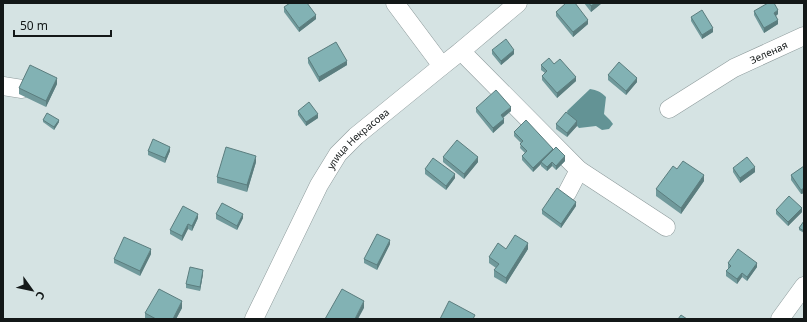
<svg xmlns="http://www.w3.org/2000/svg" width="807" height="322" viewBox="0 0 807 322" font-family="'Noto Sans',sans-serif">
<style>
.water{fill:#639395}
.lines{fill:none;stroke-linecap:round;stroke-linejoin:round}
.minor-casing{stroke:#8e9b9c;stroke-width:19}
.minor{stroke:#fff;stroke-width:18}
.wall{fill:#70999b}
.shaded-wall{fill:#5b7d7e}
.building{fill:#82b2b4;stroke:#5b7d7e}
.labels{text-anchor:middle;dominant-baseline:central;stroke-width:3.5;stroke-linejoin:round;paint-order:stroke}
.street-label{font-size:10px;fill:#131818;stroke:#d5e3e3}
</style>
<rect width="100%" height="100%" fill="#d5e3e3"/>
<path class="water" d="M590,89C597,90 601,92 606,97L604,114L610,120L613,124L609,129L602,130L596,126L579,128L568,116L567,111Z"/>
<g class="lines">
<g class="minor-casing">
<g id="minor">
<path d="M395,3L442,66"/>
<path d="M461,51L579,170L567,193"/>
<path d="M3,86L22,89"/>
<path id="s1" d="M669,109L734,68L804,36"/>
<path d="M579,170L666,227"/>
<path id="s2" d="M254,319L319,185L338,154L356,136L442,66L461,51L518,3"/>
<path d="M780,319L804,286"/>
</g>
</g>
<use href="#minor" class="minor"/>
</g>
<path class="wall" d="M584,3H602L591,12Z
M284,7L316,19L299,32L284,12Z
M754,11L778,14L776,16L778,24L764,33L754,15Z
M556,12L588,24L573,37L556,16Z
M691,17L713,32L702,39L691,21Z
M492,50L514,54L501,65L492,54Z
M308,58L347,65L319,82L308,63Z
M554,64L576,81L557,98L542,80V76L545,73L541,70V65Z
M608,75L637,82L626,95L608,80Z
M57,84L46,107L19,94V88Z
M476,108L511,111L503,118L504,123L493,133L476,112Z
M298,111L318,118L306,126L298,115Z
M43,120L59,122L54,130L43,122Z
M556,124L577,126L567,137L556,129Z
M514,132L553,150L565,161L556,170L552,166L547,171L541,166V164L533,172L522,160V156L525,153L520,148L521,143L514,136Z
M148,151H170L165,163L148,155Z
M443,157L478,162L464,179L443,162Z
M256,162L247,192L217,183V177Z
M804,166V193L801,194L791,180V175Z
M733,168L755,172L740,183L733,172Z
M425,169L455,178L446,190L425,174Z
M704,181L681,214L656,196V189Z
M576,206L561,228L542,214V210Z
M776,210L802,212L788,226L776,214Z
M216,214L243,218L237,230L216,219Z
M198,218L192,231L188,229L182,241L170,234V230Z
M804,221V233L799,230V228Z
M390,244L377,270L364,263V259Z
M506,249H528L506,284L494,277V270L496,268L489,263V257Z
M151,254L140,276L114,263V259Z
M728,263L757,267L747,281L742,277L737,284L726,276V271L729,268H728Z
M203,274L200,291L186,288V284Z
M182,308L176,319H145V313Z"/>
<path class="shaded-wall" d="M595,3H602L591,12V6Z
M778,10V14L774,17V13Z
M316,15V19L299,32V28Z
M588,20V24L573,37V32Z
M778,20V24L764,33V28Z
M713,28V32L702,39V35Z
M514,50V54L501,65V61Z
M347,61V65L319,82V77Z
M576,77V81L557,98V93Z
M57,78V84L46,107V101Z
M637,78V82L626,95V91Z
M511,107V111L501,119V115Z
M318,114V118L306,126V122Z
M504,119V123L493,133V128Z
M59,120V122L54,130V127Z
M577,121V126L567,137V133Z
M170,147V151L165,163V158Z
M553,149V153L541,162V164L533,172V168Z
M256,156V162L247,192V185Z
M565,156V161L556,170V166Z
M478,157V162L464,179V174Z
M552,162V166L547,171V167Z
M755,167V172L740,183V178Z
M455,174V178L446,190V186Z
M704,175V181L681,214V208Z
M804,188V193L801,194V190Z
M576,202V206L561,228V224Z
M802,208V212L788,226V222Z
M198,214V218L192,231V226Z
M243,214V218L237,230V226Z
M188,224V229L182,241V236Z
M390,240V244L377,270V265Z
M528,243V249L506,284V278Z
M151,249V254L140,276V271Z
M757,263V267L747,281V277Z
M203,270V274L200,291V287Z
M742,273V277L737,284V279Z
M182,301V308L176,319H173Z
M364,301V308L358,319H355Z"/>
<path class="building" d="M290,3H307L316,15L299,28L284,7Z
M566,3H575L588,20L573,32L556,12Z
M589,3H595L591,6Z
M768,3H774L778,10L774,13L778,20L764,28L754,11Z
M702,10L713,28L702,35L691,17Z
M506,39L514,50L501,61L492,50Z
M336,42L347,61L319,77L308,58Z
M549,58L554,64L560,59L576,77L557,93L542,76L547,71L541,65Z
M619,62L637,78L626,91L608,75Z
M30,65L57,78L46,101L19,88Z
M496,90L511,107L501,115L504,119L493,128L476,108Z
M309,102L318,114L306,122L298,111Z
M566,112L577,121L567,133L556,124Z
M47,113L59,120L54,127L43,120Z
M526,120L553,149L533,168L522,156L527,151L520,144L523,141L514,132Z
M153,139L170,147L165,158L148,151Z
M457,140L478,157L464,174L443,157Z
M226,147L256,156L247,185L217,177Z
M556,147L565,156L556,166L552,162L547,167L541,162Z
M747,157L755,167L740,178L733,168Z
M433,158L455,174L446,186L425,169Z
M683,161L704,175L681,208L656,189L673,166L677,169Z
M804,166V188L801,190L791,175Z
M557,188L576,202L561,224L542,210Z
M789,196L802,208L788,222L776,210Z
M222,203L243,214L237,226L216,214Z
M183,206L198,214L192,226L188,224L182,236L170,230Z
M804,221V231L799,228Z
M377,234L390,240L377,265L364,259Z
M515,235L528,243L506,278L494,270L499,264L489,257L498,243L506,249Z
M124,237L151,249L140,271L114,259Z
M738,249L757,263L747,277L742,273L737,279L726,271L731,266L728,263Z
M190,267L203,270L200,287L186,284Z
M159,289L182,301L173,319H156L145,313Z
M342,289L364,301L355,319H325Z
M449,301L475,315L473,319H440Z
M681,315L687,319H678Z"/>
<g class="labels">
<g class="street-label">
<text stroke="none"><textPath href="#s1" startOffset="115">Зеленая</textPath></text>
<text stroke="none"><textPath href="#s2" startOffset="210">улица Некрасова</textPath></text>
</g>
</g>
<rect width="807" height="322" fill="none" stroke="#131818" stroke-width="8"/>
<g transform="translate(32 290) rotate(123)" stroke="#d5e3e3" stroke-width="3" paint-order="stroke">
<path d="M0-3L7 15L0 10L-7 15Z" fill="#131818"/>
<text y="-6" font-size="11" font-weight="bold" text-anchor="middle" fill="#131818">С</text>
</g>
<path d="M14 30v6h97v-6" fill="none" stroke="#131818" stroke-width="2"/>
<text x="20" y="30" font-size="12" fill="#131818" stroke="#d5e3e3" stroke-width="3" paint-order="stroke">50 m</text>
</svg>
